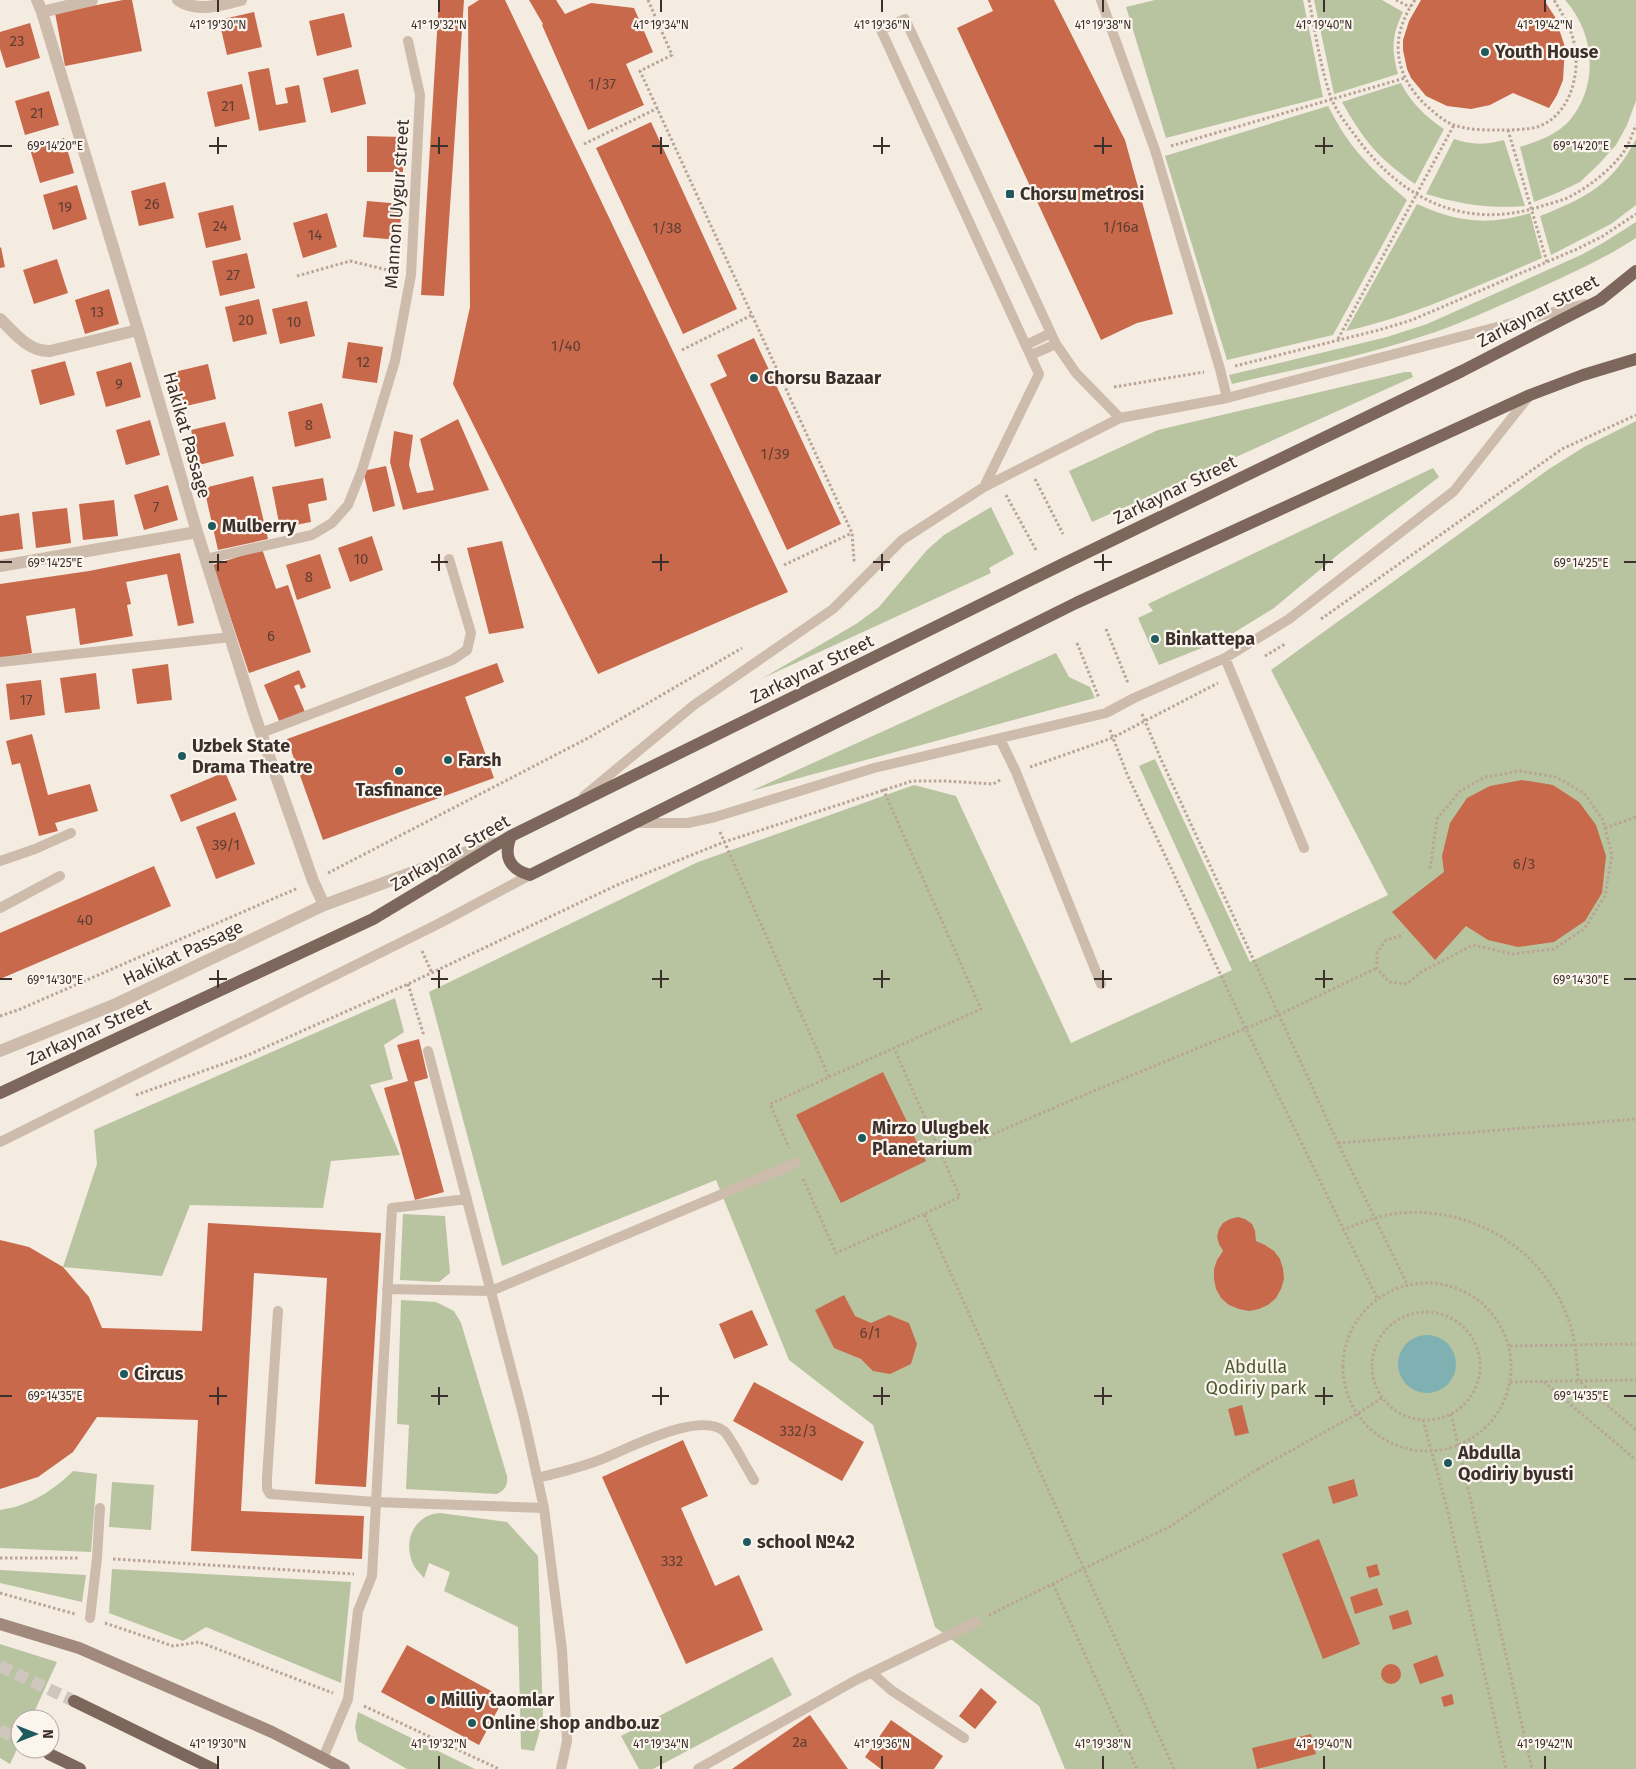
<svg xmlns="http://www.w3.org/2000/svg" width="1636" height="1769" viewBox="0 0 1636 1769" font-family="'Fira Sans',sans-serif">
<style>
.green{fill:#b8c4a0}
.water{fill:#7fb0b2}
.building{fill:#c8694b}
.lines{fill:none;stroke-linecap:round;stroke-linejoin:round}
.primary-tunnel{stroke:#cfc6bd;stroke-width:12;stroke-dasharray:12 6;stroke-linecap:butt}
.path{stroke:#b9a596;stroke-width:3;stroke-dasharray:2.5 2.5;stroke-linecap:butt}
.lane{stroke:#cdbbac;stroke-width:10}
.street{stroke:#cdbbac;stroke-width:12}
.secondary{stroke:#a18a7d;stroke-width:12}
.primary{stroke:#7d675c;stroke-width:12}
.path-bridge{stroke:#b9a596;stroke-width:3;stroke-dasharray:2.5 2.5;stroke-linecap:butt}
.ticks{fill:none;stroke:#3b302b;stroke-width:2}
.poi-dot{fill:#1f5a5e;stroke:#fbf5ee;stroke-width:2}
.labels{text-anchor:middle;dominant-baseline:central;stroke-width:4.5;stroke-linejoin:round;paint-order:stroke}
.number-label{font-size:15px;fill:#5e3e33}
.poi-label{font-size:18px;font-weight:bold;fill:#3b302b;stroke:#fbf5ee;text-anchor:start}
.street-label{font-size:18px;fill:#3b302b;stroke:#fbf5ee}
.park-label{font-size:18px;fill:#4a5a2e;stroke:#fbf5ee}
.ticks-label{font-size:12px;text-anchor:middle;fill:#3b302b;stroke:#fbf5ee;stroke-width:4.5;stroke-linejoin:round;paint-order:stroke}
</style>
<rect width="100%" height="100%" fill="#f4ebe1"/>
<path class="green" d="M1155,0H1303L1323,97L1166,138L1126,7Z
M1314,0H1382L1403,12C1392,35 1391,49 1398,74L1334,94Z
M1565,0H1636V101L1627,125L1616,145L1599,164L1580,182L1557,193L1534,202L1520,147C1538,141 1557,135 1570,120C1599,85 1595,33 1565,0Z
M1401,83C1411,103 1426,117 1444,129L1415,184C1378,158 1364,141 1342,102Z
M1328,106C1333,115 1338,125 1344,134C1361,160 1384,180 1407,200L1333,335L1227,360L1165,156Z
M1454,139C1472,145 1485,145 1504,140L1525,206C1490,209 1459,204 1426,194Z
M1636,139V205L1611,224L1551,255L1540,216C1586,198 1613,184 1636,139Z
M1417,204C1456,222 1488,226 1530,213L1542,258C1477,286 1416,315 1346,331Z
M1636,222V238C1604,259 1570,274 1535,290C1498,306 1461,324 1423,336C1361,357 1295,369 1232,384L1229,375L1387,337L1427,324L1581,255L1603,243Z
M1405,372H1411L1413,377L1092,522L1069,471L1158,430Z
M1636,421V1769H1065L1039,1706L935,1627L873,1425L789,1360L716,1180L502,1266L429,992L698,862L914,785L956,796L1071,1043L1232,970L1139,766L1155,759L1250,962L1388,895L1271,670L1549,469L1584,447Z
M1433,468L1439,477L1340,553L1274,608L1222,640L1159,665L1138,618L1153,611L1148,604Z
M991,507L1014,554L989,568L991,573L761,679L856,624L879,607L927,550L944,535Z
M1056,653L1069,677L1090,687L1095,698L751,791Z
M395,998L404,1032L384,1045L393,1079L370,1085L400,1155L331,1161L323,1208L190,1205L162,1276L63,1267L97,1164L94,1130Z
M403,1214L445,1216L450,1273L439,1282L400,1280Z
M401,1300L436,1302L454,1311L461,1323L507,1476C508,1485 505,1490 497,1494L406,1489L409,1425L397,1424Z
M73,1471L97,1474L91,1552L0,1548V1510C29,1506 53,1491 73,1471Z
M112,1482L154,1485L151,1530L109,1527Z
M440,1513L507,1522L538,1556L543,1720L534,1751L521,1749L518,1627L444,1591L450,1572L429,1563L424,1578C421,1574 416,1570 414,1566C402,1543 413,1515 440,1513Z
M112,1569L351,1582L341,1683L206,1627L183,1641L109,1613Z
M0,1570L86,1575L82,1602L0,1583Z
M0,1644L57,1662L31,1719H20V1743L10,1764L0,1758Z
M772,1657L792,1695L653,1769H639L621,1736Z
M358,1712L475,1769H407L358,1741L355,1727Z"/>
<path class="water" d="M1398 1364a29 29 0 1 1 58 0a29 29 0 1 1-58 0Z"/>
<path class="building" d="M123,0H132L142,51L65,66L55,13Z
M439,0H464L444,296L421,295Z
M479,0H505L788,592L598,674L453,384L470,307L468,7Z
M529,0H556L565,14L591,3L634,8L653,52L626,64L644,105L588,130L542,25L543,24Z
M988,0H1054L1125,140L1173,314L1137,323L1101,340L957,28L993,11Z
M1421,0H1544L1555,17L1565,47L1563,80L1557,95L1549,108L1513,93L1490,105L1471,109L1447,106L1426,96L1411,78L1407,69L1403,50V40L1409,21Z
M254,12L262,47L227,55L219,20Z
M344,13L352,47L317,56L309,21Z
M30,23L40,58L6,68L0,49V32Z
M269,68L276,105L288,103L285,88L299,85L306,122L259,131L248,72Z
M358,69L366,104L331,113L323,78Z
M242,84L250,119L215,127L207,92Z
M49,91L59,125L25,135L15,101Z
M651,122L737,309L683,334L596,148Z
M367,136L403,137V172H367Z
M64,138L74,173L40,183L30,149Z
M165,182L174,218L139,226L131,191Z
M77,185L87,219L53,230L43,195Z
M367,201L402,204L399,240L363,237Z
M233,205L241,240L206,248L198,213Z
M327,213L337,247L303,258L293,223Z
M1,247L5,267L0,268V248Z
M247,253L255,288L220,296L212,261Z
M57,259L68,293L34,304L23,270Z
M109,289L119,324L85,334L75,300Z
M259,299L267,334L233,342L225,307Z
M307,301L315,336L280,344L272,309Z
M754,338L841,524L787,550L710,384L727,376L717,355Z
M348,342L383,347L377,383L342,378Z
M65,361L75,395L40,405L31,370Z
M131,362L141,397L106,407L96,372Z
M208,364L216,399L182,407L174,372Z
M322,403L331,438L295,447L288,412Z
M458,419L489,490L403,510L390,462L394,431L413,435L409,465L417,493L434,490L420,439Z
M150,420L160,455L126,465L116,430Z
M225,422L234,456L199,465L191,430Z
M386,466L395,506L373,512L363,471Z
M253,476L268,539L218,550L204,488Z
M323,478L327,500L308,504L311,522L280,528L272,487Z
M168,485L178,520L144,530L134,495Z
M114,500L118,536L83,540L79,504Z
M67,508L71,543L36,548L32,512Z
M19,513L23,549L0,552V516Z
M372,536L383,570L350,582L338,548Z
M502,541L524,628L489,634L467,548Z
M262,549L276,589L288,585L311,652L249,673L213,565Z
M180,553L194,623L178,626L167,574L126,582L131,604L127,605L133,636L80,645L75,608L26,616L32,653L0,658V584L89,571Z
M320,554L331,588L297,600L286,565Z
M497,663L504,682L465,697L494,778L323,840L287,739Z
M168,664L172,700L137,704L132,669Z
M299,670L306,687L301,689L299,684L294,686L305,712L280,723L264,685Z
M96,673L100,709L65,713L60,678Z
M41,680L45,715L10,720L6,684Z
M32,734L48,795L90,784L98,811L55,823L58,831L39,836L20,763L12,765L6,741Z
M225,772L237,800L181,822L170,795Z
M1522,780L1553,785L1579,802L1596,825L1606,856L1602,893L1585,921L1554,942L1518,947L1488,940L1466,926L1435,960L1392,912L1444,872L1442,856L1450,823L1467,798L1490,786Z
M235,812L255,864L216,879L196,827Z
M154,866L171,906L0,979V933Z
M419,1039L428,1078L414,1082L444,1192L415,1200L384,1088L408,1081L397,1045Z
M883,1072L926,1161L841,1203L796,1115Z
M1238,1217L1245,1219L1252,1224L1255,1231L1256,1241L1265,1245L1274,1251L1280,1259L1283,1269L1284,1279L1281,1289L1276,1298L1268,1305L1259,1309L1249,1311L1239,1309L1229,1305L1221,1298L1216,1289L1214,1279V1269L1217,1260L1223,1251L1219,1244L1217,1237L1219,1229L1223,1223L1230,1219Z
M208,1223L381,1233L366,1487L315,1484L327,1278L254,1273L241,1511L364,1516L362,1559L191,1551L198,1420L97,1417L73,1452L38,1477L0,1489V1240L29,1247L63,1267L89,1297L102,1328L202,1331Z
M844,1295L855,1316L871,1323L889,1315L909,1323L917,1344L911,1364L890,1374L873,1371L861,1359L834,1348L815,1310Z
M752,1310L768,1345L734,1359L719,1324Z
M754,1382L864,1442L842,1481L733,1421Z
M1242,1405L1249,1433L1235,1436L1228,1409Z
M683,1440L708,1496L681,1508L715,1586L739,1575L763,1630L686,1664L602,1477Z
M1354,1479L1358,1496L1333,1504L1328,1487Z
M1319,1539L1360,1644L1323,1659L1282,1554Z
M1377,1564L1380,1575L1369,1578L1366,1567Z
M1377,1588L1383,1605L1355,1614L1350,1597Z
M1408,1610L1412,1624L1393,1630L1389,1616Z
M407,1645L504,1698L479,1745L381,1692Z
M1437,1655L1444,1676L1420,1684L1413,1664Z
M1381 1674a10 10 0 1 1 20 0a10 10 0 1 1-20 0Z
M981,1688L997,1702L975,1729L959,1716Z
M1452,1694L1454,1704L1444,1707L1441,1697Z
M810,1715L848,1769H732Z
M891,1720L943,1756L934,1769H881L865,1757Z
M1311,1734L1316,1754L1257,1769L1252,1748Z"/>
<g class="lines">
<path class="primary-tunnel" d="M0,1666L74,1701
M0,1730L20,1740"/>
<path class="path" d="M648,0L672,55L640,71L852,533L854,560L852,563
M1309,0C1314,26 1318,52 1325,78C1327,85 1329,93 1332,100C1338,114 1348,126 1357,138C1402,200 1466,231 1542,206C1551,203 1562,201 1571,196C1590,186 1610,170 1623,153C1629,145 1632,134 1636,125
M1396,0L1410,7
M1415,0C1388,38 1394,77 1429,108C1436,114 1445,122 1454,125C1468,130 1485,130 1499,130C1511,130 1525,130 1537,127C1568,117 1580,78 1575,48C1573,31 1563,15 1554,0
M1508,130L1547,262
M584,144L658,108
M1171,146L1405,78
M297,276L350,261L396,272
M1338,339L1454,125
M682,350L752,315
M1235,366L1379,330L1412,320L1577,249L1603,236L1636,214
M1114,387L1204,372
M1035,479L1063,534
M1006,495L1036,550
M784,565L852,533
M1321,619L1562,449L1636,415
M1106,629L1128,683
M1077,643L1099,698
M1265,656L1285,644
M1142,714L1160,757L1338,1143L1407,1284
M1110,730L1127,774L1246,1029L1377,1298
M1030,767L1112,738L1218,683
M883,789L981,1009L894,1048L960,1197L924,1214L1174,1769
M1605,828L1636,817
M720,832L829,1077L770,1104L789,1148
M328,873L590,737L742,648
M1401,936L1386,940L1377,953V968L1389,982L1407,984L1421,972L1473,945L1512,954L1554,949L1584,929L1605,896L1612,855L1603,820L1584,793L1556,777L1520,771L1485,777L1459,792L1437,819L1430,869
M422,951L432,973
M408,984L424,1036
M0,1016L18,1010L298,888
M829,1077L894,1048
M136,1095L248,1055L408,984L617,885L724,842L912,781H945L993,784L1002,779
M1338,1143L1636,1119
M942,1156L1072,1100L1278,1015L1377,968
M803,1179L836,1253L924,1214
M1342,1230C1361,1223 1380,1215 1400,1213C1475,1206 1547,1252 1570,1324C1576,1343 1577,1361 1578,1380L1636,1430
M1343 1367a84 84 0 1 1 168 0a84 84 0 1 1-168 0Z
M1372 1366a54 54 0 1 1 108 0a54 54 0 1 1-108 0Z
M1510,1346L1636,1344
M1510,1382L1636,1380
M1544,1382L1636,1460
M1451,1414L1532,1769
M1423,1420L1447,1508L1506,1769
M1258,1469L1357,1414L1382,1398
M0,1558H80
M113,1559L354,1574
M1053,1584L1137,1769
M0,1593L75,1614
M989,1615L1171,1526L1214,1497
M105,1623L173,1646L199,1642L333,1693
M364,1706L499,1769"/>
<path class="lane" d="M1101,0L1155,150L1220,369L1227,398
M1026,345L1051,333
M1031,355L1056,344
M984,487L1039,374L881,30L905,19L1056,344L1076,373L1120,418
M206,559L312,535L332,523L348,505L362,470L395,361L411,275L420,95L408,41
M1225,658L1304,848
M0,662L231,637
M261,733L452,660L467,650L471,633L449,559
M1000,739L1016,772L1101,984
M584,796L694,705L833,609L902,540L984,487L1120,418L1227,398L1585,304
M636,823H688L715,817L874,768L1106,713L1134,698L1225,658L1289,619L1454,491L1529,396
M0,861L35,849L71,833
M0,908L60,876
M428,1051L524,1418L544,1508L562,1650L567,1741L561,1769
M0,1142L440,923L530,875
M387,1289L491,1291L796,1163
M278,1311L267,1478V1489L270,1494L375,1502L544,1508
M538,1478C557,1473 578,1468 597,1461C624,1451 698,1410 724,1431C730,1436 748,1471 754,1480
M90,1618L97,1558L100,1508
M872,1673L891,1690L964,1738
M323,1758L348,1699L358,1611L372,1576L392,1208L467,1199
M698,1769L856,1680L976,1622"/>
<path class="street" d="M37,0L42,12L138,330L197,532L254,713L313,881L324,905
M178,0C198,13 219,5 241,0
M42,12L92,0
M0,319C15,333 28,352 50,351L138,330
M0,566L197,532
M0,1051L116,1004L324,905L492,843"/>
<path class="secondary" d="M0,1624L79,1648L272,1732L344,1769"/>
<path class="primary" d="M511,836C503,856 509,869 530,875L1076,603L1530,395L1583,375L1636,359
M0,1093L373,919L511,836L1061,565L1462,371L1600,300L1636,271
M74,1701L213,1769
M49,1754L80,1769"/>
<path class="path-bridge" d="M1214,1497L1258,1469"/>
</g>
<path class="ticks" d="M218,0V12M439,0V12M661,0V12M882,0V12M1103,0V12M1324,0V12M1545,0V12M218,137V154M439,137V154M661,137V154M882,137V154M1103,137V154M1324,137V154M0,146H12M209,146H227M431,146H448M652,146H669M873,146H890M1094,146H1112M1315,146H1333M1624,146H1636M218,554V571M439,554V571M661,554V571M882,554V571M1103,554V571M1324,554V571M0,562H12M209,562H227M431,562H448M652,562H669M873,562H890M1094,562H1112M1315,562H1333M1624,562H1636M218,970V988M439,970V988M661,970V988M882,970V988M1103,970V988M1324,970V988M0,979H12M209,979H227M431,979H448M652,979H669M873,979H890M1094,979H1112M1315,979H1333M1624,979H1636M218,1387V1405M439,1387V1405M661,1387V1405M882,1387V1405M1103,1387V1405M1324,1387V1405M0,1396H12M209,1396H227M431,1396H448M652,1396H669M873,1396H890M1094,1396H1112M1315,1396H1333M1624,1396H1636M218,1756V1769M439,1756V1769M661,1756V1769M882,1756V1769M1103,1756V1769M1324,1756V1769M1545,1756V1769"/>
<g class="poi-dot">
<circle cx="1485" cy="52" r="5"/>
<rect x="1005" y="189" width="10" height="10" rx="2.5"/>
<circle cx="754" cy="378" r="5"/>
<circle cx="212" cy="526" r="5"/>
<circle cx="1155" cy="639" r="5"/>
<circle cx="182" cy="756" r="5"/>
<circle cx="448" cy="760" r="5"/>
<circle cx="399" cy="771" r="5"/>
<circle cx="862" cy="1138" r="5"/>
<circle cx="124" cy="1374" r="5"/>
<circle cx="1448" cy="1463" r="5"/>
<circle cx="747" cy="1542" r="5"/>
<circle cx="431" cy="1700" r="5"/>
<circle cx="472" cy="1723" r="5"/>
</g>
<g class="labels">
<g class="number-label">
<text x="17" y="41">23</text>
<text x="602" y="84">1/37</text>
<text x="228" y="106">21</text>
<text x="37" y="113">21</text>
<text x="152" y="204">26</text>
<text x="65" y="207">19</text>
<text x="220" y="226">24</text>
<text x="1121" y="227">1/16а</text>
<text x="667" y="228">1/38</text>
<text x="315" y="235">14</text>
<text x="233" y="275">27</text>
<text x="97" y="312">13</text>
<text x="246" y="320">20</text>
<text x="294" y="322">10</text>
<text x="566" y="346">1/40</text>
<text x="363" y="362">12</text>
<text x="119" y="384">9</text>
<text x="309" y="425">8</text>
<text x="775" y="454">1/39</text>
<text x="156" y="507">7</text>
<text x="361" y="559">10</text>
<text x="309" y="577">8</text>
<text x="271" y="636">6</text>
<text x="26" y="700">17</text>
<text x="226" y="845">39/1</text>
<text x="1524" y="864">6/3</text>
<text x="85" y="920">40</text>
<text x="870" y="1333">6/1</text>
<text x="798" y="1431">332/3</text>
<text x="672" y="1561">332</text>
<text x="800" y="1742">2a</text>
</g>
<g class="poi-label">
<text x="1495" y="52">Youth House</text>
<text x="1020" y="194">Chorsu metrosi</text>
<text x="764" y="378">Chorsu Bazaar</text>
<text x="222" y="526">Mulberry</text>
<text x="1165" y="639">Binkattepa</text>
<text x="192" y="746">Uzbek State<tspan x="192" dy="21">Drama Theatre</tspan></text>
<text x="458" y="760">Farsh</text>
<text x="399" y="790" text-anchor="middle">Tasfinance</text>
<text x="872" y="1128">Mirzo Ulugbek<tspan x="872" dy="21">Planetarium</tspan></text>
<text x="134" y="1374">Circus</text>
<text x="1458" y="1453">Abdulla<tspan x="1458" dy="21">Qodiriy byusti</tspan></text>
<text x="757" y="1542">school №42</text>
<text x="441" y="1700">Milliy taomlar</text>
<text x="482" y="1723">Online shop andbo.uz</text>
</g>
<g class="street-label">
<text transform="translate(397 204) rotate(-86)">Mannon Uygur street</text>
<text transform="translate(1538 311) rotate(-28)">Zarkaynar Street</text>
<text transform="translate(187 435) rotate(74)">Hakikat Passage</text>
<text transform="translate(1175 490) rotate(-26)">Zarkaynar Street</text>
<text transform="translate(812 669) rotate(-26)">Zarkaynar Street</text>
<text transform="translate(450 853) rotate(-30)">Zarkaynar Street</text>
<text transform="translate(183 953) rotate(-25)">Hakikat Passage</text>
<text transform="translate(89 1032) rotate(-25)">Zarkaynar Street</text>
</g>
<g class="park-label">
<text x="1256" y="1367">Abdulla<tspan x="1256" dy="21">Qodiriy park</tspan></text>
</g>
</g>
<g class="ticks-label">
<text x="218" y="29">41°19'30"N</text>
<text x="439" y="29">41°19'32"N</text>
<text x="661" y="29">41°19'34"N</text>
<text x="882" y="29">41°19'36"N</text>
<text x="1103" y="29">41°19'38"N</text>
<text x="1324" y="29">41°19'40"N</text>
<text x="1545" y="29">41°19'42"N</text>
<text x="1581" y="150">69°14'20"E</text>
<text x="55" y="150">69°14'20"E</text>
<text x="1581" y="567">69°14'25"E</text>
<text x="55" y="567">69°14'25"E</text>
<text x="1581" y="984">69°14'30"E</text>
<text x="55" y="984">69°14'30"E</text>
<text x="1581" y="1400">69°14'35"E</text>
<text x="55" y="1400">69°14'35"E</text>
<text x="218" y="1748">41°19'30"N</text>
<text x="439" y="1748">41°19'32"N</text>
<text x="661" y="1748">41°19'34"N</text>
<text x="882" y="1748">41°19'36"N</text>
<text x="1103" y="1748">41°19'38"N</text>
<text x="1324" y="1748">41°19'40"N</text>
<text x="1545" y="1748">41°19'42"N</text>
</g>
<g transform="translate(35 1734) rotate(90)"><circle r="24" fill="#fbf5ee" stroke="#aea6a0"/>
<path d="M0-4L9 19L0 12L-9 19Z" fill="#1f5a5e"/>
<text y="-8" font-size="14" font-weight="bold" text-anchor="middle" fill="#3b302b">N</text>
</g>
</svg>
